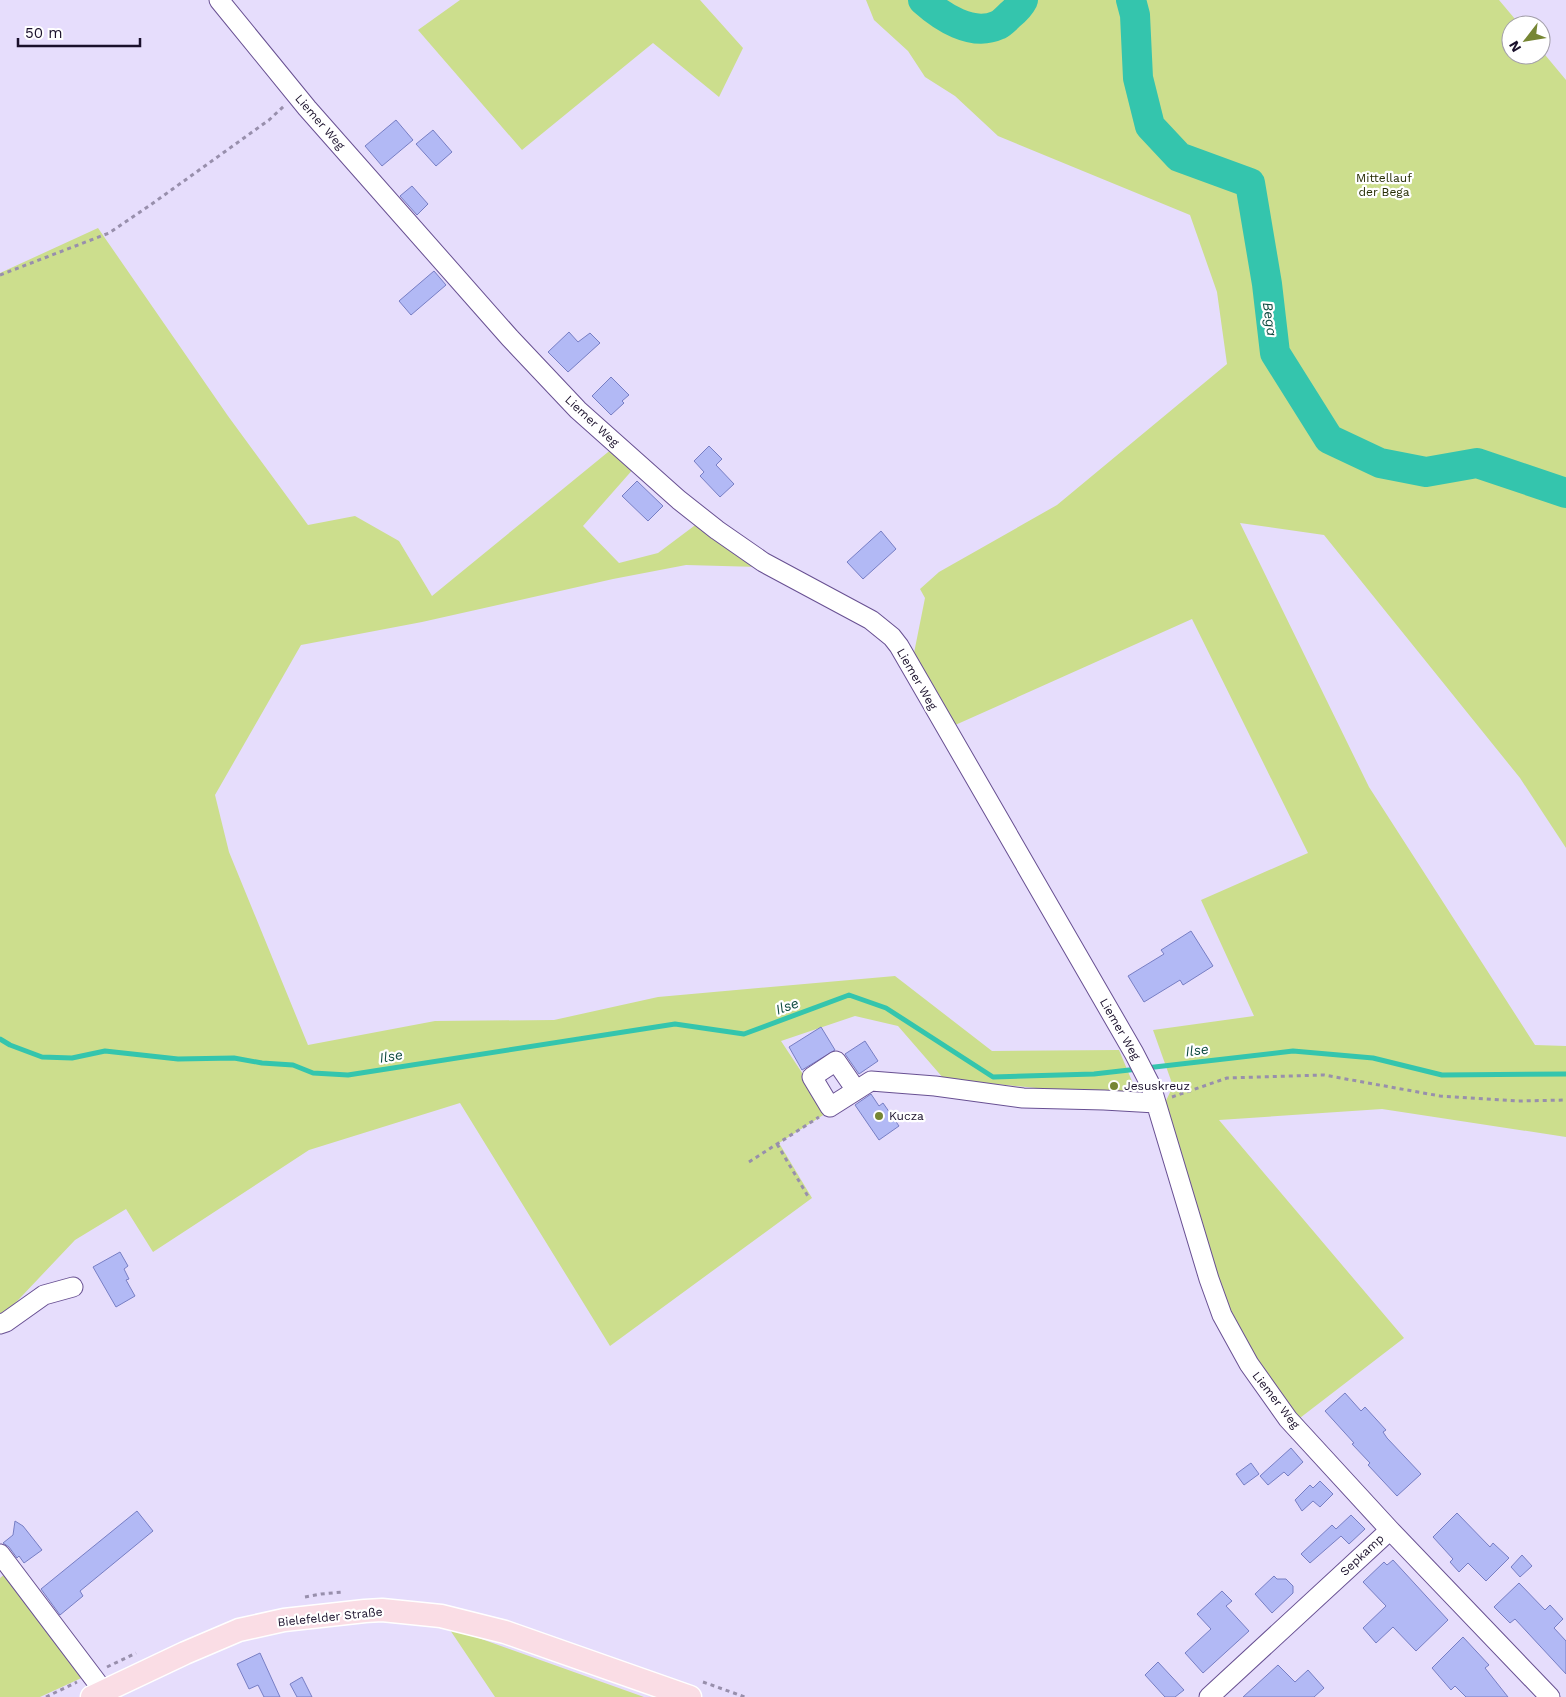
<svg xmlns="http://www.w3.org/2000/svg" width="1566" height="1697" viewBox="0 0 1566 1697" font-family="'Work Sans',sans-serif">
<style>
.green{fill:#ccde8d}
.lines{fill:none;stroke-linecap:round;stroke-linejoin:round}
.stream{stroke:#34c5ad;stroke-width:5}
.river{stroke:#34c5ad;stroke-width:30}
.building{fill:#b2b9f5;stroke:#777ec4}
.minor-casing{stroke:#685092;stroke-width:21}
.major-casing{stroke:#fff;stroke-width:25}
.path{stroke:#988fac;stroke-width:3;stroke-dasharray:4 4;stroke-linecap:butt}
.minor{stroke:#fff;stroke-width:19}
.major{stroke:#fadde5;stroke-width:22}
.poi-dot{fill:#768634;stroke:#fff;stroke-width:2}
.labels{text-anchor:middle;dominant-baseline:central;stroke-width:4.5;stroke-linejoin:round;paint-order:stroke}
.street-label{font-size:12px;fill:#1a102b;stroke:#fff}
.park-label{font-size:12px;fill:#262d04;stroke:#fff}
.poi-label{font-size:12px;fill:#1a102b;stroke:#fff;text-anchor:start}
.water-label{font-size:14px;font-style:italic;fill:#0e4a40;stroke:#fff}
</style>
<rect width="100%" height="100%" fill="#e6ddfc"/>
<path class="green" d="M460,0H700L743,48L719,97L653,43L522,150L418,30Z
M866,0H1499L1520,25H1511V55H1541V50L1566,80V848L1520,778L1324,535L1240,523L1369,787L1535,1045L1566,1046V1137L1382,1109L1219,1120L1404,1338L1296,1421L1230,1321L1161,1111L1173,1086L1153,1030L1254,1016L1201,900L1308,853L1192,619L953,726L914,653L925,598L920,589L939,572L1057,505L1227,364L1217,292L1190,215L998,136L955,96L925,77L908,51L874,20Z
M98,228L228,416L308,525L355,516L399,541L432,596L613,448L635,467L583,526L619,563L658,553L698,523L759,567L686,565L613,579L422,622L301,645L215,795L229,852L308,1045L435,1021L554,1020L658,997L895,976L992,1051L1119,1050L1139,1098L944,1079L898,1026L855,1016L781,1041L828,1112L779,1143L812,1198L610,1346L460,1103L309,1150L153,1252L126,1209L75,1240L3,1316L0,1317V273Z
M6,1573L88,1675L40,1697H0V1578Z
M448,1627L644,1697H495Z"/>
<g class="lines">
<path class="stream" d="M0,1039L10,1045L42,1057L72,1058L105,1051L178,1059L234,1058L262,1063L293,1065L313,1073L348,1075L675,1024L744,1034L849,995L886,1008L993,1077L1094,1074L1138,1069
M1146,1068L1293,1051L1373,1058L1442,1075L1566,1074"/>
<path class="river" d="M923,0C942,17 972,37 998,25C1002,23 1007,18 1010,15C1016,10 1020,6 1023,0
M1131,0L1135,15L1138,78L1150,126L1179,157L1250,183L1267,284L1275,353L1329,439L1380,463L1426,472L1477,463L1566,493"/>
</g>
<path class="building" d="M396,120L413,140L382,166L365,146Z
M433,130L452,152L436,166L416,144Z
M412,186L428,204L417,215L400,196Z
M434,271L446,285L411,315L399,301Z
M569,332L578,342L590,333L600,343L568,372L548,352Z
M611,377L629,395L622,401L624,403L611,415L592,396Z
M709,446L722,459L716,465L734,484L720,497L700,476L704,472L694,461Z
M637,481L663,506L648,521L622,496Z
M881,531L896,549L863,579L847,562Z
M1191,931L1213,966L1183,985L1180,980L1144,1002L1128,976L1164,954L1161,950Z
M821,1027L835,1050L802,1070L789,1047Z
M865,1041L878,1061L859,1074L845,1054Z
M871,1094L879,1106L883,1103L899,1126L879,1140L855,1105Z
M120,1252L128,1266L124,1269L129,1279L126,1280L135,1296L116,1307L93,1267Z
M1345,1393L1361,1411L1365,1407L1386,1430L1383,1432L1387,1438L1421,1474L1397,1496L1368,1465L1370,1463L1352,1444L1354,1443L1325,1411Z
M1291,1448L1303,1462L1288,1476L1284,1472L1268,1485L1260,1476Z
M1251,1463L1259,1474L1244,1485L1236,1474Z
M1320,1481L1333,1494L1320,1507L1313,1501L1302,1511L1295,1500L1310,1485L1313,1488Z
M137,1511L153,1531L80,1591L83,1596L60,1615L41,1589Z
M1457,1513L1490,1547L1493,1543L1509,1558L1486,1581L1468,1563L1459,1572L1450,1562L1453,1559L1433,1537Z
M1351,1515L1365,1529L1349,1544L1341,1536L1310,1563L1301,1554L1332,1525L1336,1529Z
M15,1521L23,1526L42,1550L24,1563L19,1556L17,1558L9,1547L3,1543L13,1535Z
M1522,1555L1532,1566L1520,1577L1511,1567Z
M1393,1560L1448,1620L1416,1651L1393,1627L1376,1643L1363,1628L1386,1606L1363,1582L1384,1562L1387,1565Z
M1274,1576L1277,1579H1286L1293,1586V1593L1272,1613L1255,1594Z
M1519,1583L1545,1610L1550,1605L1563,1619L1554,1628L1566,1641V1674L1515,1619L1510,1623L1494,1607Z
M1222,1591L1232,1601L1226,1606L1249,1631L1203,1673L1185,1653L1211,1629L1197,1614Z
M1463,1637L1489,1665L1485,1668L1508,1697H1466L1455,1686L1451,1690L1432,1668Z
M260,1653L280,1697H264L258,1685L249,1689L237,1664Z
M1158,1662L1184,1690L1175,1697H1165L1145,1675Z
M1278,1665L1295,1682L1308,1670L1324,1688L1314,1697H1243Z
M302,1677L312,1697H297L290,1684Z"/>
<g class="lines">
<g class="minor-casing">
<path id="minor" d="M219,0L307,108L510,338L578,410L679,500L717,530L763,562L871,620L892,637L899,646L1134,1053L1151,1086L1209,1279L1222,1315L1249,1364L1288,1419L1390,1530L1550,1697
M856,1090L836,1061L812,1077L830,1107L871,1081L935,1086L1023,1098L1104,1100L1156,1103
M0,1324L6,1322L44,1295L73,1287
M0,1554L108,1697
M1209,1697L1390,1530"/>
</g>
<g class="major-casing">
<path id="major" d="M92,1697L185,1653L239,1630L284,1620L365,1611L382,1610L441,1616L505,1632L690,1697"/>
</g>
<path class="path" d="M0,275L109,233L149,206L269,120L285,105
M1172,1097L1227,1078L1324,1075L1440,1096L1518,1101L1566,1100
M777,1144L809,1198
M749,1162L819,1117
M305,1597L321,1594L343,1592
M107,1667L136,1653
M703,1682L745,1697
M46,1697L77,1682"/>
<use href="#minor" class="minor"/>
<use href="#major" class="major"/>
</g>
<g class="poi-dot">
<circle cx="1114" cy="1086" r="5"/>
<circle cx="879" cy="1116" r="5"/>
</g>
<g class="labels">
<g class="street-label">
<text transform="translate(320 122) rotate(49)">Liemer Weg</text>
<text transform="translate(592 421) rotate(43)">Liemer Weg</text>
<text transform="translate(917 679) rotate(60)">Liemer Weg</text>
<text transform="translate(1120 1029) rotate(60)">Liemer Weg</text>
<text transform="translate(1276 1400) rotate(52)">Liemer Weg</text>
<text transform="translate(1362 1555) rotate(-43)">Sepkamp</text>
<text transform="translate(330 1617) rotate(-6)">Bielefelder Straße</text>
</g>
<g class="park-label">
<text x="1384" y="178">Mittellauf<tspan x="1384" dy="14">der Bega</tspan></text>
</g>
<g class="poi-label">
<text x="1124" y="1086">Jesuskreuz</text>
<text x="889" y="1116">Kucza</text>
</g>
<g class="water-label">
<text transform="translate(1270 319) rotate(82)">Bega</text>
<text transform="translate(787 1006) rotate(-20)">Ilse</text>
<text transform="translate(1197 1050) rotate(-7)">Ilse</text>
<text transform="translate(391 1056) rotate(-9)">Ilse</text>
</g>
</g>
<g transform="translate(1526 40) rotate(239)"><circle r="24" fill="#ffffff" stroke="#a39faa"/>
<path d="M0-4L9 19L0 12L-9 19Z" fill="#768634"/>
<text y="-8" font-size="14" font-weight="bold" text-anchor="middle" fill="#1a102b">N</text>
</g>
<path d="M18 38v8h122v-8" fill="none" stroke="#1a102b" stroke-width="2.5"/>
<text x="25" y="38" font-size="15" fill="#1a102b" stroke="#ffffff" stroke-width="4" paint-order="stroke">50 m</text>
</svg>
